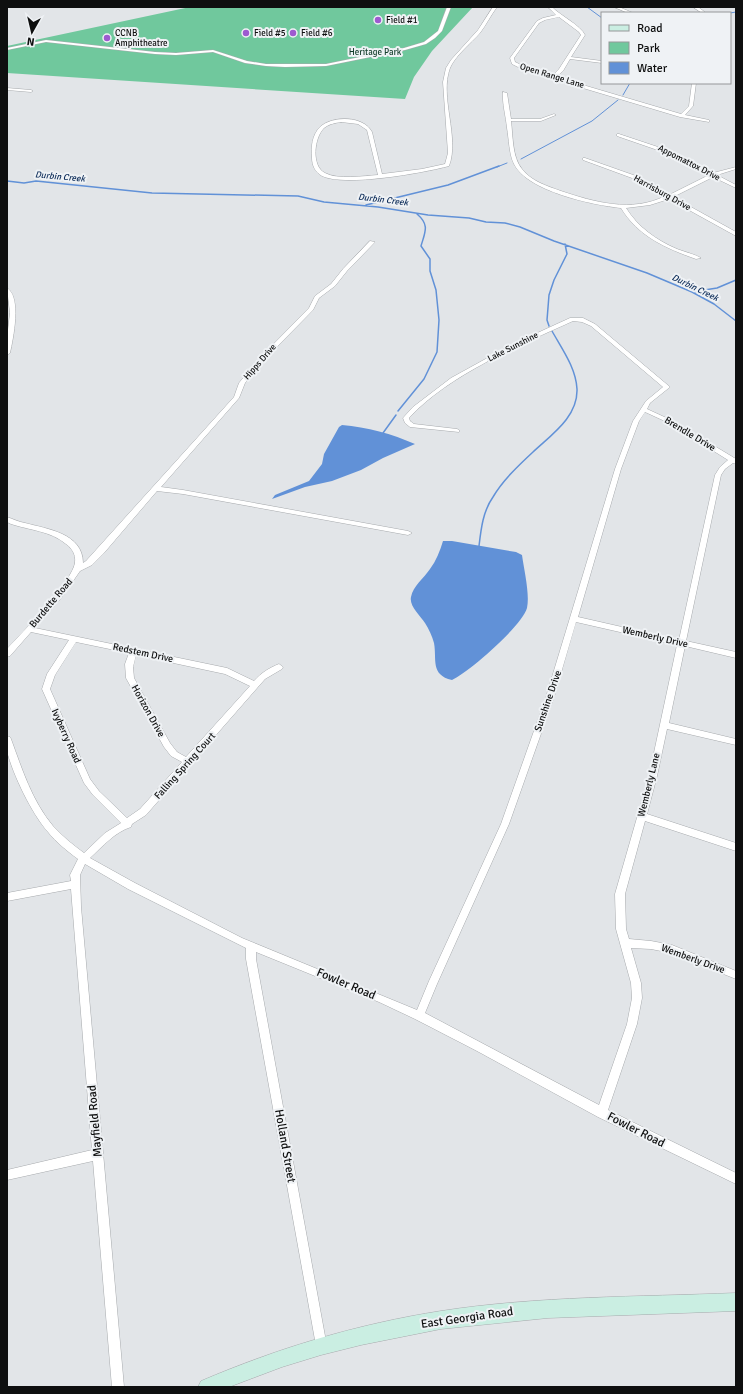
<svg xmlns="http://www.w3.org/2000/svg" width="743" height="1394" viewBox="0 0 743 1394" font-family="Signika,sans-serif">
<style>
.green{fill:#70c89d}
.water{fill:#6191d7}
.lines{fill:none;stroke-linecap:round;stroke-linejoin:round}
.stream-far1{stroke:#6191d7;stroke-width:1}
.stream{stroke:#6191d7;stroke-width:1.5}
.street-casing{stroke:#a7aaad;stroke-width:1}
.secondary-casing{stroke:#a7aaad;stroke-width:1}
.street{fill:#fff;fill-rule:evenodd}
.secondary{fill:#caeee2;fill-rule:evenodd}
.poi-dot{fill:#9d5ad0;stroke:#eff2f5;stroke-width:1.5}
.labels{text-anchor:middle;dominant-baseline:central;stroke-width:4;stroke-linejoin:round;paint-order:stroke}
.far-poi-label{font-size:9px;fill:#0e0f0f;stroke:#eff2f5;text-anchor:start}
.far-park-label{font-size:9px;fill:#113c29;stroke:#eff2f5}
.far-street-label{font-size:9px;fill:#0e0f0f;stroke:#eff2f5}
.far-water-label{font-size:9px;font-style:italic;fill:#0a2a57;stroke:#eff2f5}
.street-label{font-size:10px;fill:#0e0f0f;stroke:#eff2f5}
.near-street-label{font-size:12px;fill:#0e0f0f;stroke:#eff2f5}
</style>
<rect width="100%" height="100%" fill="#e2e5e8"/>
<path class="green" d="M190,7H473L432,51L414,77L405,99L7,73V46Z"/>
<path class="water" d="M342,425C367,427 392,434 415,444L383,458L361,470L332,481L305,487L272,499L275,495L309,481L322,464L324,454L339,427Z
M443,541H452L516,552L522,555C524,570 530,594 527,608C522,626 469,672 452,680C430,675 437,659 434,643C432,636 429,629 425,623C420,615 409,606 411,597C413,586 424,578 430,569C436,561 440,551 443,541Z"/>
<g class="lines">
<path class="stream-far1" d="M587,7L602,18
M730,13L736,12
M623,95L630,83
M521,159L592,121L618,100
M497,167L507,163"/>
<path class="stream" d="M7,181L24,183L36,181L152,193L298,196L324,202L378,207L428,215L469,218L486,222L505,223L520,227L554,241L647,273L692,292L714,304L736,321
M366,205L448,185L499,166
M692,292L717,288L736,280
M549,326L547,320L549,295L554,280L567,254L565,244
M398,411L424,379L437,352L439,320L436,290L430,271V259L421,246C425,232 430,225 417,214
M383,433L396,415
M479,546C481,529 483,511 493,497C503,480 519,465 533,452C551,435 578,417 577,389C576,368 562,349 552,331"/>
<g class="street-casing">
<path id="street" d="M447,7H451L442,31L435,38L426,44L405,50L326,66L285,67L266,66L245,63L213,52L176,55L155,54L46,42L7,50V48L46,40L155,52L176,53L213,50L247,61L266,64H326L404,48L424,42L438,31Z
M493,7H497C491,15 486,25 480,33C471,43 455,56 450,68C439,97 460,137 449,166C423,173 345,187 322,176C315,172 312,165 312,158C311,147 312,135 320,127C333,115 364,116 372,132L382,174L422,169L445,164L448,153L443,82L446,68L451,60L478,30ZM341,122L358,124L367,130L378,175C363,176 338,180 325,173C311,166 314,138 324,128C329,124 335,123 341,122Z
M548,7H552C561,16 580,25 585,35L571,57L602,61V63L570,59L563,71L556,77L681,114L689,106L692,83H696L693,106L685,115L709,120V122L680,117L526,71L512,64L510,58L537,21L543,18L556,15ZM559,17L579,32L581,35L559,69L552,76L530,69L515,62L514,58L539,23L545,20Z
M614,7H619L633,13H628Z
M693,7H698L706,13H702Z
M7,88L31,90L33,91L31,92L7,90Z
M503,92L507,93L511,119H540L554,114L556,115L541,121H511C513,136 512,157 522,169C531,181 547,186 561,191C594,202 632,213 665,196L632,178L583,160V158H585L636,176L669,195L709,175L669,154L617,136V134H619L673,152L713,173L736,167V169L717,175L736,185V188L713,177L673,197L736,232V236L669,199L650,205L626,208C638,227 656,240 677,249C685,252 694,254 701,258L696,259C665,248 638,236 621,208C592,205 527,191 514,164C509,154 509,139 507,128C506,117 502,103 503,92Z
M370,241L375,242L347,271L335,286L319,298L313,310L261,363L245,383L239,398L161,487L183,490L408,531L412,533L408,535L183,494L157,491L104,553L92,565L80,571L62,597L35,628L227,668L254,681C261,673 269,668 279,664L283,667L282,669L265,679L146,815L132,824L131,827C115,832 103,846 90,858L135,883L242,938L417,1010L429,981L501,824L546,697L615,469L633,421L646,401L663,387L591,326L582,322L573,321C520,345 448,375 409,418L410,421L414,424L457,429L459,430V432L410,427L405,423L403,418L413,407L451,378L511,345L570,318H583L595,324L670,387L650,403L647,409L673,421L736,459V464L733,463L725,469L721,475L686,641L736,652V658L685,646L669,723L736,739V745L667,729L657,776L647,814L736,843V851L645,821L625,894L626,929L629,939L651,941L672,945L736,971V979L671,953L651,949L631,948L641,983L642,998L637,1024L608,1110L736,1173V1184L598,1117L477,1051L415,1019L379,1002L256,952V959L327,1347L325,1351L321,1353L317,1351L246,959V948L128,889L85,864L80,875L81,907L124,1387H112L93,1161L7,1180V1170L92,1150L71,889L7,901V893L71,881L70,875L78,859C67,851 56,842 48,832C32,814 13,775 7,751C6,747 7,741 7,736L10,737L11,739C22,769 32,801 53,826C62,836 73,845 84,853L105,833L121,823L93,795L84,783L42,689L47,674L69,640L31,632L10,656L7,657V649C21,634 74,580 75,562C76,555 72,548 66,544C51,531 29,530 11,524L7,522V517C13,519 19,522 25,523C47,529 83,533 83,563L86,561L234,397L239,383L257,361L309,308L315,296L331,284L343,269ZM645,412L669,423L728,460L720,467L715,475L679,640L578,617L621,469L639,421ZM576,622L677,645L649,776L615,894L616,929L631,983L632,998L627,1024L599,1105L425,1013L437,984L509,824L554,697ZM76,642L129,653L125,664L126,678L164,747L171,756L182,762L140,809L127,818L99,791L90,779L50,689L55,675ZM136,655L225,674L250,686L186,757L177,752L170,743L134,678L133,667Z
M7,288C22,297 13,339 10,353L7,355V338L10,313Z"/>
</g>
<g class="secondary-casing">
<path id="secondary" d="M736,1293V1311L548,1318L441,1329L361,1345L321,1355L282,1367L229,1387H198L201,1381C278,1348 358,1324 441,1311C538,1296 638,1297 736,1293Z"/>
</g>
<use href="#street" class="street"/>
<use href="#secondary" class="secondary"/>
</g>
<g class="poi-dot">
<circle cx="378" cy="20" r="4"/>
<circle cx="246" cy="33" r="4"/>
<circle cx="293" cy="33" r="4"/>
<circle cx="107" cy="38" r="4"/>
</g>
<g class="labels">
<g class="far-poi-label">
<text x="386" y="20">Field #1</text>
<text x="115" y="33">CCNB<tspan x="115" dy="10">Amphitheatre</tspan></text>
<text x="254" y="33">Field #5</text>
<text x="301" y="33">Field #6</text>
</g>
<g class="far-park-label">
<text x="375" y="52">Heritage Park</text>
</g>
<g class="far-street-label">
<text transform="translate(552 76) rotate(17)">Open Range Lane</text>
<text transform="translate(689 163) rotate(27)">Appomattox Drive</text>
<text transform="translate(662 193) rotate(29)">Harrisburg Drive</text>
<text transform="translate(513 347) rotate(-27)">Lake Sunshine</text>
<text transform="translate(260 362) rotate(-49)">Hipps Drive</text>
</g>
<g class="far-water-label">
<text transform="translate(60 177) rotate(5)">Durbin Creek</text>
<text transform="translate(383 200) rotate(7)">Durbin Creek</text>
<text transform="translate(695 288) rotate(26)">Durbin Creek</text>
</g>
<g class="street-label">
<text transform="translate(690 434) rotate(31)">Brendle Drive</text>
<text transform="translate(51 603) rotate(-50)">Burdette Road</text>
<text transform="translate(655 637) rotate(13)">Wemberly Drive</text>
<text transform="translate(143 653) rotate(12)">Redstem Drive</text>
<text transform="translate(548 701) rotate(-71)">Sunshine Drive</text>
<text transform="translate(148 711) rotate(61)">Horizon Drive</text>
<text transform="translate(66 736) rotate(66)">Ivyberry Road</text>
<text transform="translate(185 766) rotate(-48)">Falling Spring Court</text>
<text transform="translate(649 785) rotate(-76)">Wemberly Lane</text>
<text transform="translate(693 959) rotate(20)">Wemberly Drive</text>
</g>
<g class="near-street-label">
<text transform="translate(346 984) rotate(23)">Fowler Road</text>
<text transform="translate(95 1121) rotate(-95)">Mayfield Road</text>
<text transform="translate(636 1130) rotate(27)">Fowler Road</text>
<text transform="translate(285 1146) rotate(80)">Holland Street</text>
<text transform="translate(467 1318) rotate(-8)">East Georgia Road</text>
</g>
</g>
<rect width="743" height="1394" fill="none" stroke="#0e0f0f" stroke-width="16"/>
<rect x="601" y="12" width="130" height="72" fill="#eff2f5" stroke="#959799"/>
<rect x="609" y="25" width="20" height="6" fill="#caeee2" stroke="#959799"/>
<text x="637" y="32" font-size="12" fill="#0e0f0f">Road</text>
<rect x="609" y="42" width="20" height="12" fill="#70c89d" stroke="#959799"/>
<text x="637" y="52" font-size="12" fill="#0e0f0f">Park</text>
<rect x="609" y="62" width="20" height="12" fill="#6191d7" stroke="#959799"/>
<text x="637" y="72" font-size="12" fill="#0e0f0f">Water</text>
<g transform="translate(32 32) rotate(188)" stroke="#eff2f5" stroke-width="3" paint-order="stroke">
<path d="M0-3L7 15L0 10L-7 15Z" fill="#0e0f0f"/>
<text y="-6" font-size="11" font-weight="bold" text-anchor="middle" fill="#0e0f0f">N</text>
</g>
</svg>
